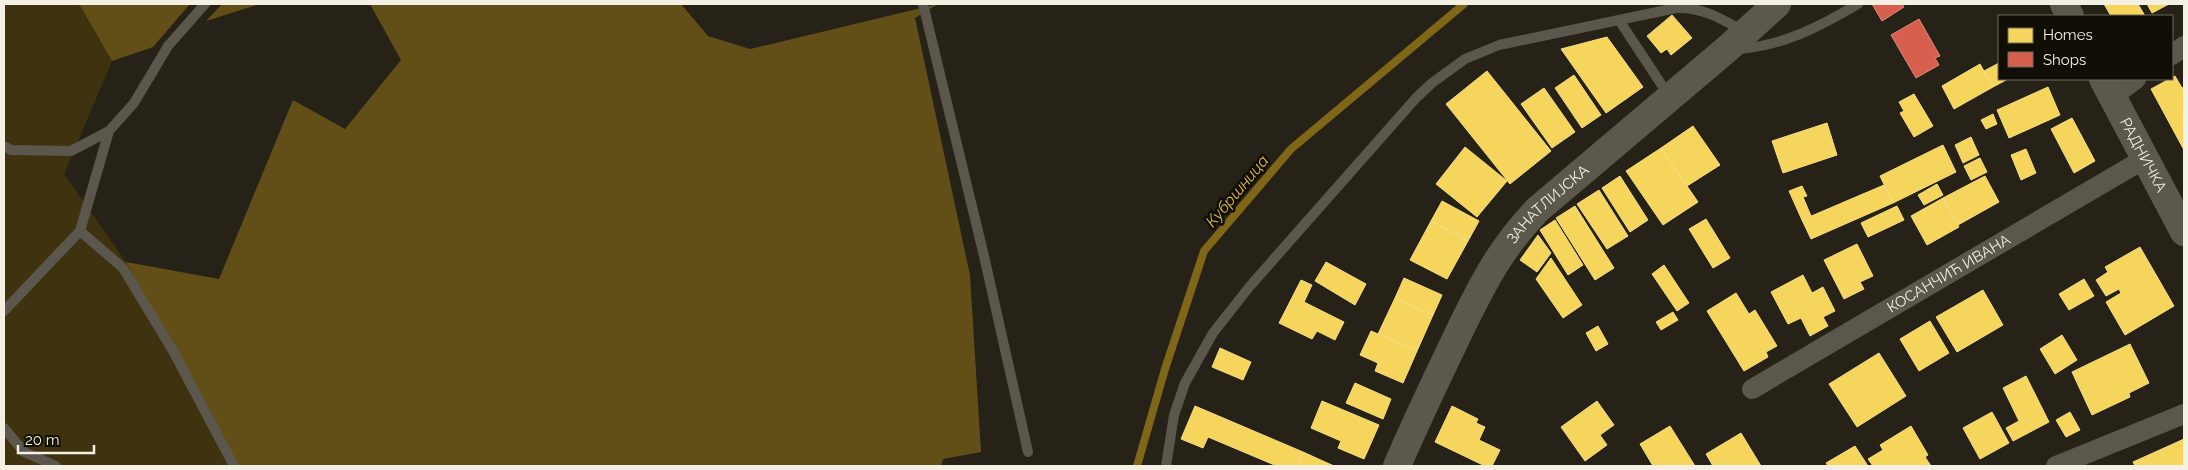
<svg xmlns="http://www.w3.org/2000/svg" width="2188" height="470" viewBox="0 0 2188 470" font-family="Raleway,sans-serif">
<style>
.green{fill:#3e320f}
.forest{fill:#624f17}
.homes{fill:#f6d55c;stroke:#f5dd84}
.shops{fill:#d6604d;stroke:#df8b7a}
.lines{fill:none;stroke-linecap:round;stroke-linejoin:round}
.stream{stroke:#806617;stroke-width:8}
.lane{stroke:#5b574d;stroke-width:10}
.street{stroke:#5b574d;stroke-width:20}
.secondary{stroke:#5d584c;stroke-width:28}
.labels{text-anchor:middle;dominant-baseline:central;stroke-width:5;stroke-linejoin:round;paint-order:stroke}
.street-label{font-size:15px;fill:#f4f0e3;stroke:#110e06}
.water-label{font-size:16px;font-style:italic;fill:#e1ba4b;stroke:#110e06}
</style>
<rect width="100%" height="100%" fill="#262217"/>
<path class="green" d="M4,4H79L112,61L64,174L126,262L236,466H4Z"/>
<path class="forest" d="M79,4H190L153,47L112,61Z
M222,4H260L206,21Z
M370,4H681L708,36L750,49L938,4L915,18L970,275L981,452L943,459L941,466H236L126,262L219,279L293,100L345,129L401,60Z"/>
<path class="homes" d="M2104,4H2138L2145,16H2111Z
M2147,4H2169L2152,13Z
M1672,15L1692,38L1671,55L1667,49L1661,53L1647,36Z
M1607,37L1643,87L1606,113L1561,49Z
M1999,63V79H2008L1993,87L1984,71Z
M1980,64L1993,87L1954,109L1942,86Z
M1487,71L1551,151L1510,184L1446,104Z
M1574,75L1601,115L1582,128L1555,88Z
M2175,76L2182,88L2184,87V150L2151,89Z
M2048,87L2060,115L2009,138L1997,110Z
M1544,88L1575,132L1552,148L1521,104Z
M1914,94L1933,126L1914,137L1900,113L1904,111L1899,102Z
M1993,114L1997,124L1986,129L1981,120Z
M2072,118L2095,161L2074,173L2051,129Z
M1827,123L1837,155L1783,173L1772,141Z
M1693,126L1720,165L1687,186L1661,148Z
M1971,137L1979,155L1963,163L1955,145Z
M1943,145L1956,172L1893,203L1880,176Z
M1465,147L1507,181L1477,217L1436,184Z
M1661,148L1698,202L1663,225L1626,171Z
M2026,149L2036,173L2021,180L2011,155Z
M1980,158L1987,172L1971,180L1964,166Z
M1620,176L1648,220L1630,232L1602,188Z
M1985,176L1999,202L1958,225L1943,198Z
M1937,184L1943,195L1924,205L1918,195Z
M1884,185L1893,203L1811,239L1802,220Z
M1802,186L1807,196L1803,197L1811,216L1802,220L1789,191Z
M1599,190L1628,236L1607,249L1577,204Z
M1943,198L1959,227L1927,245L1911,216Z
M1442,201L1479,221L1468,241L1431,221Z
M1575,206L1614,268L1595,280L1556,218Z
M1897,206L1904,220L1868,237L1861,223Z
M1706,219L1730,258L1713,268L1689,229Z
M1555,220L1583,265L1568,275L1540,230Z
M1431,221L1468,241L1447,279L1410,260Z
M1538,235L1551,253L1537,272L1520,260Z
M1857,244L1873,276L1860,282L1864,289L1844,299L1824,260Z
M2140,247L2174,306L2125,335L2106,302L2121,293L2119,289L2106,296L2096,280L2108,272L2105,267Z
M1551,258L1582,305L1563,318L1536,279Z
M1326,262L1366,284L1355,305L1315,281Z
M1664,265L1689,303L1677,311L1652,274Z
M1803,275L1812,293L1823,287L1835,311L1823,317L1828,326L1810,336L1801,318L1788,324L1771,292Z
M1404,278L1442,295L1433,315L1395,298Z
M2084,279L2094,296L2069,310L2059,294Z
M1301,280L1312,285L1304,302L1344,322L1335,340L1317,331L1312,339L1279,323Z
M1983,290L2003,325L1957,352L1936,317Z
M1736,293L1749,314L1755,310L1777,346L1766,352L1768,357L1744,371L1707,311Z
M1395,298L1433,315L1417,351L1378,334Z
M1673,312L1678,320L1661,330L1656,322Z
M1930,321L1949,353L1919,371L1900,339Z
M1598,326L1608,344L1596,351L1586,333Z
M1371,331L1417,351L1403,383L1375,371L1378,363L1360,355Z
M2062,335L2077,360L2055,374L2040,349Z
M2130,344L2149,383L2129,393L2130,397L2092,415L2072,372Z
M1220,348L1251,362L1243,380L1212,367Z
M1879,353L1906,396L1857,427L1829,384Z
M2026,376L2049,422L2013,441L2006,428L2019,421L2003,388Z
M1355,383L1391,399L1383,419L1346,403Z
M1322,401L1379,425L1364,459L1338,448L1341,441L1311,428Z
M1597,401L1614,425L1600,435L1607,445L1585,461L1561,427Z
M1195,406L1303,452L1297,466H1277L1208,437L1203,448L1181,439Z
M1452,406L1478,419L1476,423L1485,427L1479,440L1500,450L1492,466H1485L1435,442Z
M1992,412L2009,443L1980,459L1963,428Z
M2070,412L2080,430L2066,437L2056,420Z
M1670,426L1695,466H1653L1640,444Z
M1911,426L1928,455L1925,457L1931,466H1873L1868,459L1883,450L1880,445Z
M1741,433L1761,466H1713L1706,454Z
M2184,439V466H2135L2133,462Z
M1855,446L1868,466H1828L1826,463Z
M1303,452L1334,466H1297Z"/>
<path class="shops" d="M1872,4H1902L1904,7L1882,21Z
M1919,19L1940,56L1935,58L1939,65L1916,78L1891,35Z"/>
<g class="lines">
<path class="stream" d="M1137,466L1165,369L1204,251L1291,149L1464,4"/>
<path class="lane" d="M923,4L984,256L1028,452
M1619,20L1669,96
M1738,49C1783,46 1821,26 1858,4
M109,131L80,231L123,268L173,351L234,466
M4,146L11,150L71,151L109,131L134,103L168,46L205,4
M4,311L80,231
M4,428L24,452L56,466
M1166,466L1174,415L1185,383L1213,333L1250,286L1416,98L1432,83L1465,59L1499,45L1676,8C1703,7 1722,19 1745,32"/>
<g class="street">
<path d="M2172,55L2184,46"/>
<path d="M2112,97L2136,79"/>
<path id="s1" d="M1752,389L2144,159"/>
<path d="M2056,466L2184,414"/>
</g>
<g class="secondary">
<path d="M2064,4L2070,16"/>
<path id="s2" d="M2103,79L2184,232"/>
<path id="s3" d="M1397,466C1417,419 1439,374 1461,328C1484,281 1501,248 1537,210L1727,49L1777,4"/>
</g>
</g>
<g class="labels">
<g class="street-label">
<text stroke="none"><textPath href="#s2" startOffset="86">РАДНИЧКА</textPath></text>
<text stroke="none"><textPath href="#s3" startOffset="305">ЗАНАТЛИЈСКА</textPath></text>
<text stroke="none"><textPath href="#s1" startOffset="228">КОСАНЧИЋ ИВАНА</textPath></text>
</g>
<g class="water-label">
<text transform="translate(1237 191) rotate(-50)">Кубршница</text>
</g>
</g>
<rect width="2188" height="470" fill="none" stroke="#f4f0e3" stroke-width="10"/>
<rect x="1998" y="15" width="175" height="65" fill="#110e06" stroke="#6c685e"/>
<rect x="2008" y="28" width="25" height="15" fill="#f6d55c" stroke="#6c685e"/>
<text x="2043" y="40" font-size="15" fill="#f4f0e3">Homes</text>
<rect x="2008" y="52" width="25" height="15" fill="#d6604d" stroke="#6c685e"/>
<text x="2043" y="65" font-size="15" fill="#f4f0e3">Shops</text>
<path d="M18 445v8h76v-8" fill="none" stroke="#f4f0e3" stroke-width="2.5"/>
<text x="25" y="445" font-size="15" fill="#f4f0e3" stroke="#110e06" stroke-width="4" paint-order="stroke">20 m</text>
</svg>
